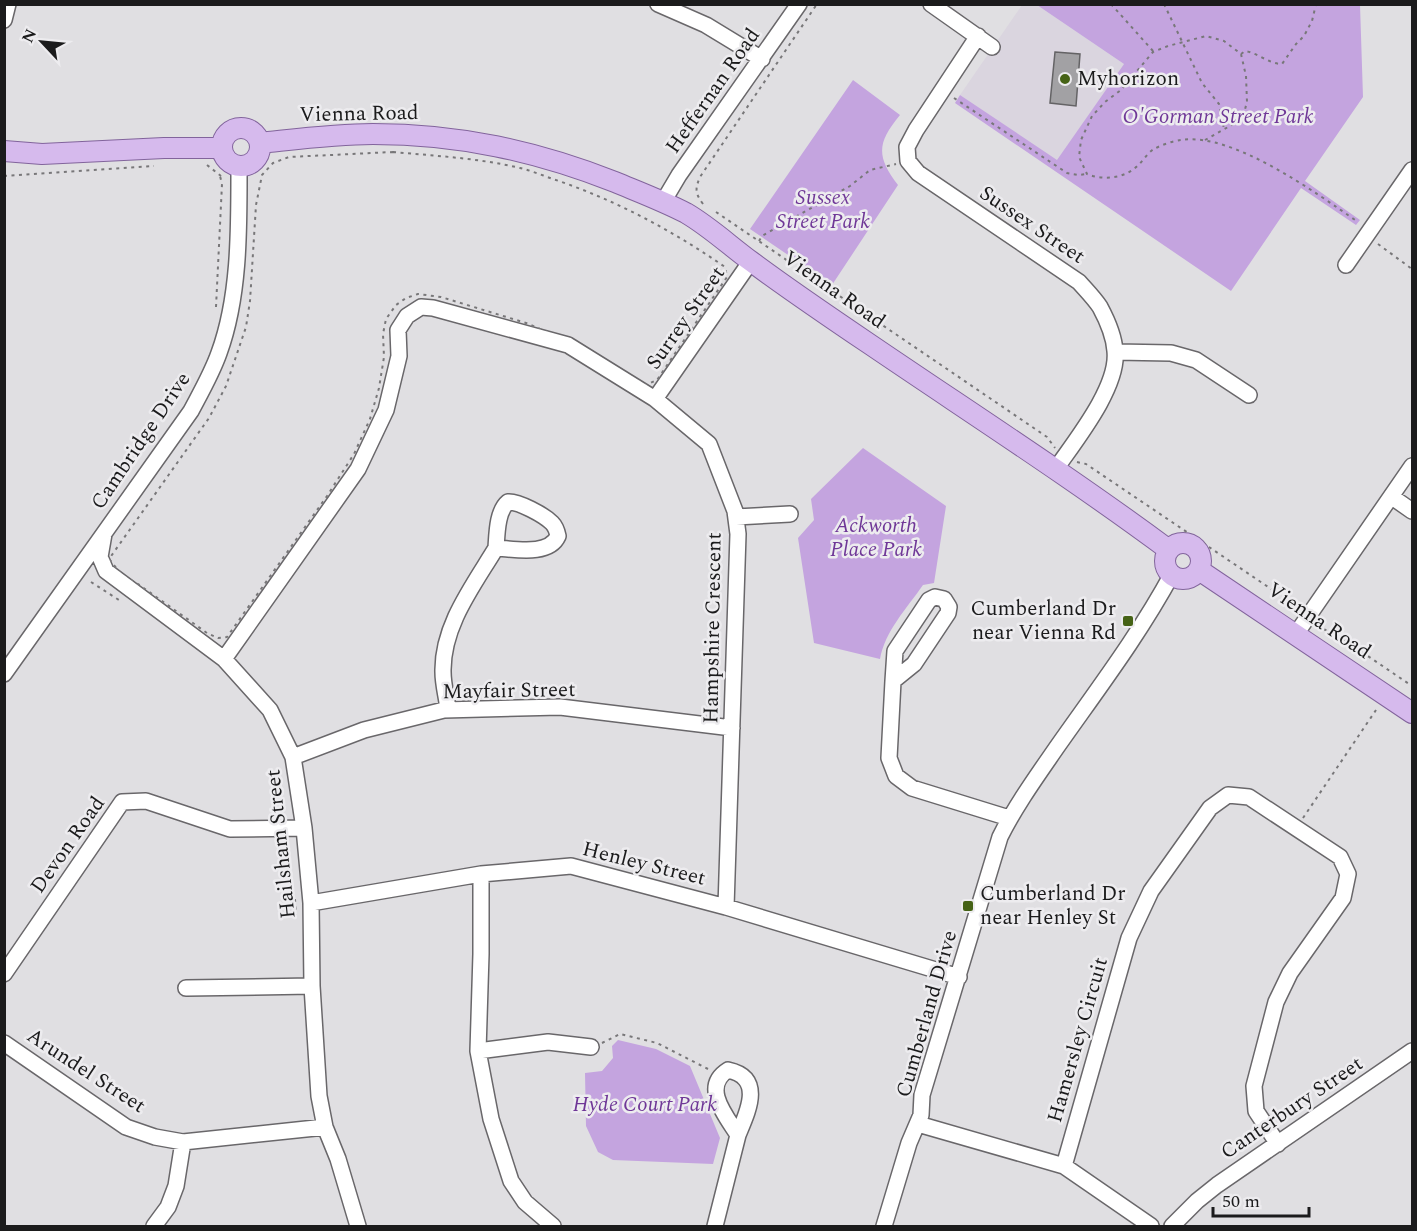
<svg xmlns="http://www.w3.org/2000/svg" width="1417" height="1231" viewBox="0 0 1417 1231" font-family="Spectral,serif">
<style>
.built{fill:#dad5df}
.green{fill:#c4a4df}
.building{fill:#a2a1a4;stroke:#646365;stroke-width:1.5}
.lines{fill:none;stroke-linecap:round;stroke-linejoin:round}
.minor-casing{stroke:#69676a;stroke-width:18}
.major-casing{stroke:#82649c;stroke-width:22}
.path{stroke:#787779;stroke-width:2;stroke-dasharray:3 4.5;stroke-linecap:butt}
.minor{stroke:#fff;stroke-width:15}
.major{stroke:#d6baed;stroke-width:20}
.poi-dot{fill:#466316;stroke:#edecef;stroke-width:2}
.labels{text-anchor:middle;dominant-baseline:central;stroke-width:5;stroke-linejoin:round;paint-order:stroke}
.poi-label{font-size:21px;fill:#1b1b1c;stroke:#edecef;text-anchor:start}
.street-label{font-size:21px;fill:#1b1b1c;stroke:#edecef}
.park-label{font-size:21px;font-style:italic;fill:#6f3797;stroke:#edecef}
</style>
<rect width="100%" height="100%" fill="#e0dfe2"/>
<path class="built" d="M1022,5H1037L1124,64L1057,161L960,95Z"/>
<path class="green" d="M1037,5H1360L1363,97L1305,181L1360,220L1356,225L1301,188L1231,291L955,103L960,95L1057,160L1124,64Z
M853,80L900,115C877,143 876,156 898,185L832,285L750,229Z
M863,448L946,506L934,583L923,585C907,608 885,631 880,659L814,643L798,538L814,520L811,499Z
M618,1040L656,1049L690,1066L720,1138L713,1164L613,1160L598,1152L586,1126L585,1073L602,1071L613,1058L612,1046Z"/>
<path class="building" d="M1055,52L1080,54L1076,106L1050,103Z"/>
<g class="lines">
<g class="minor-casing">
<path id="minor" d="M658,4L706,25L762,59
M931,4L992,47
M4,20L8,4
M978,36L916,130L907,147L908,161L918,173L1079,282C1086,290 1094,298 1100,307C1107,320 1114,336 1115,351C1119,387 1075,441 1055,470
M663,202L679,175L799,4
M1346,265L1412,170
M1116,352L1171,353L1196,360L1249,395
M655,399L751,261
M1392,497L1412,511
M508,502C518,501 544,515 552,523C556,527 557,531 558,536C549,556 515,549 496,548C497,534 497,511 508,502Z
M736,517L790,514
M104,534L100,557L106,571L224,659L270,710L293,757L304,828L311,903L312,986L319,1096L325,1127L338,1159L358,1226
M935,597L944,599L949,607L948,613L914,664L893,681L895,651L929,600Z
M1296,634L1412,466
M224,659L358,469L386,410L399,356L398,330L407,316L421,307L433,308L568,345L655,399L709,444L735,511L738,534L726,907
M4,674L191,411C201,392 212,373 219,353C240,296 239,227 239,167
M893,681L889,758L896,776L912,788L1009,818
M448,710C447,698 443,685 443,672C442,626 473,586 496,548
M293,757L364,730L444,710L560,707L732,728
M481,874V954L478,1051L491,1119L511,1181L525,1202L553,1226
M311,903L481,874L571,866L726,907L959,977
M4,974L122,802L146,801L230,829L304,828
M186,988L312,986
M4,1043L126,1127L155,1137L183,1142L325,1127
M478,1051L548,1042L591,1047
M728,1070C765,1078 747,1113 738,1135C726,1116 701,1087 728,1070Z
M918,1124L1064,1166L1151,1226
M1064,1166L1129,938L1151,891L1210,808L1228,795L1249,797L1340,857L1348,874L1343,898L1290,973L1276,1002L1254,1086L1256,1111L1278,1144
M154,1226L168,1207L176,1186L183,1142
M715,1226L738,1135
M884,1226L909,1143L921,1115L922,1095L1000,837C1016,805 1037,776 1057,747C1097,690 1139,635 1172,574
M1172,1226L1197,1201L1217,1185L1412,1051"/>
</g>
<g class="major-casing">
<path id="major" d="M222 147a19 19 0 1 1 38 0a19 19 0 1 1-38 0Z
M260,143C298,139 335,134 373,134C459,134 536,151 615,182C639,192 663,201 686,213C710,227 730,246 752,262C791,291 831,318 871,345C971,413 1072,478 1169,550
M4,151L42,154L164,148H222
M1165 561a18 18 0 1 1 36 0a18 18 0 1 1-36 0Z
M1199,570L1412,713"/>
</g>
<path class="path" d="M1111,4L1153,51
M1164,4L1202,83L1219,104L1224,129
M1241,54L1245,51C1258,53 1269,64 1282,64L1296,44L1304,36L1312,21L1316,4
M954,98L1067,173L1078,175L1087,174
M1205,140L1237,122L1244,113L1247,102L1246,76L1241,54L1224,41L1206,36L1168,46L1153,52L1121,90L1105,102L1092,116L1081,140L1079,157L1087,174C1102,180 1122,179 1135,168C1142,163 1147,153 1154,149C1161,145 1173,141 1181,140C1233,132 1316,193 1358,222
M393,152C436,156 478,158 520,168C533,171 546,177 559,181C619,202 673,231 725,267L727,277L657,380L646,385L573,343L526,323L441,297L418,294L406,298L396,305L386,319L383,334L384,357L379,388L370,419L354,454L327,496L227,637L218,638L207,633L138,584L122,575L109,559L209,418L226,386L246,327L250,301L256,205L262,175L273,163L289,157Z
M207,165L221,176
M4,176L154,166
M703,204C695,193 695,189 700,177L817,4
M716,212L1047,437L1055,448
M759,241L762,236L850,186L870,170L896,164
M1378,244L1412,269
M216,307L222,184L220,176
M1077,462L1086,464L1286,599L1295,610
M91,582L122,602
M1317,626L1321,629L1331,631L1412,686
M1303,818L1376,710
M295,899L296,917
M602,1043L620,1034L657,1043L708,1069"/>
<use href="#minor" class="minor"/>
<use href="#major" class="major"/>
</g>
<g class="poi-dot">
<circle cx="1065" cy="79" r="6"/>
<rect x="1122" y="615" width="12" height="12" rx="3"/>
<rect x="962" y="900" width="12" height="12" rx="3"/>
</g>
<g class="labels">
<g class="poi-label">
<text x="1077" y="79">Myhorizon</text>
<text x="1116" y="609" text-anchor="end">Cumberland Dr<tspan x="1116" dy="24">near Vienna Rd</tspan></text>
<text x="980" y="894">Cumberland Dr<tspan x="980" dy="24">near Henley St</tspan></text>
</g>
<g class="street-label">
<text transform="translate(713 91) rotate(-55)">Heffernan Road</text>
<text transform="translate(359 114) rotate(-1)">Vienna Road</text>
<text transform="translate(1032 225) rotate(34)">Sussex Street</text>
<text transform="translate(834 290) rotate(35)">Vienna Road</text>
<text transform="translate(686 318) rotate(-55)">Surrey Street</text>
<text transform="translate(141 441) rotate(-56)">Cambridge Drive</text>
<text transform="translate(1319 621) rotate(34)">Vienna Road</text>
<text transform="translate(713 628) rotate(-89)">Hampshire Crescent</text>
<text transform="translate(509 691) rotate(-1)">Mayfair Street</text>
<text transform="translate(281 844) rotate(-96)">Hailsham Street</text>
<text transform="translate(68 845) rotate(-55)">Devon Road</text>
<text transform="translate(644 864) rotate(14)">Henley Street</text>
<text transform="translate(927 1014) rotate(-74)">Cumberland Drive</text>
<text transform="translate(1078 1040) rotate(-74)">Hamersley Circuit</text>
<text transform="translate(86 1071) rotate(33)">Arundel Street</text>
<text transform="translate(1292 1108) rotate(-34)">Canterbury Street</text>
</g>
<g class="park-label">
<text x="1218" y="117">O'Gorman Street Park</text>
<text x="823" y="198">Sussex<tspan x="823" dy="24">Street Park</tspan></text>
<text x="876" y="526">Ackworth<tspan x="876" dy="24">Place Park</tspan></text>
<text x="645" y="1105">Hyde Court Park</text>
</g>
</g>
<rect width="1417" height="1231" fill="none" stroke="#1b1b1c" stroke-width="12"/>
<g transform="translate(42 42) rotate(296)" stroke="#edecef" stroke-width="4.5" paint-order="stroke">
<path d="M0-4.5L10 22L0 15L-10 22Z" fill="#1b1b1c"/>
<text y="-9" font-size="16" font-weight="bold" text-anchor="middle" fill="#1b1b1c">N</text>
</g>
<path d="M1213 1207v9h96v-9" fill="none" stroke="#1b1b1c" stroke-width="3"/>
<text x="1222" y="1207" font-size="18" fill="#1b1b1c" stroke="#edecef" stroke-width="4.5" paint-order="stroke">50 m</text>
</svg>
